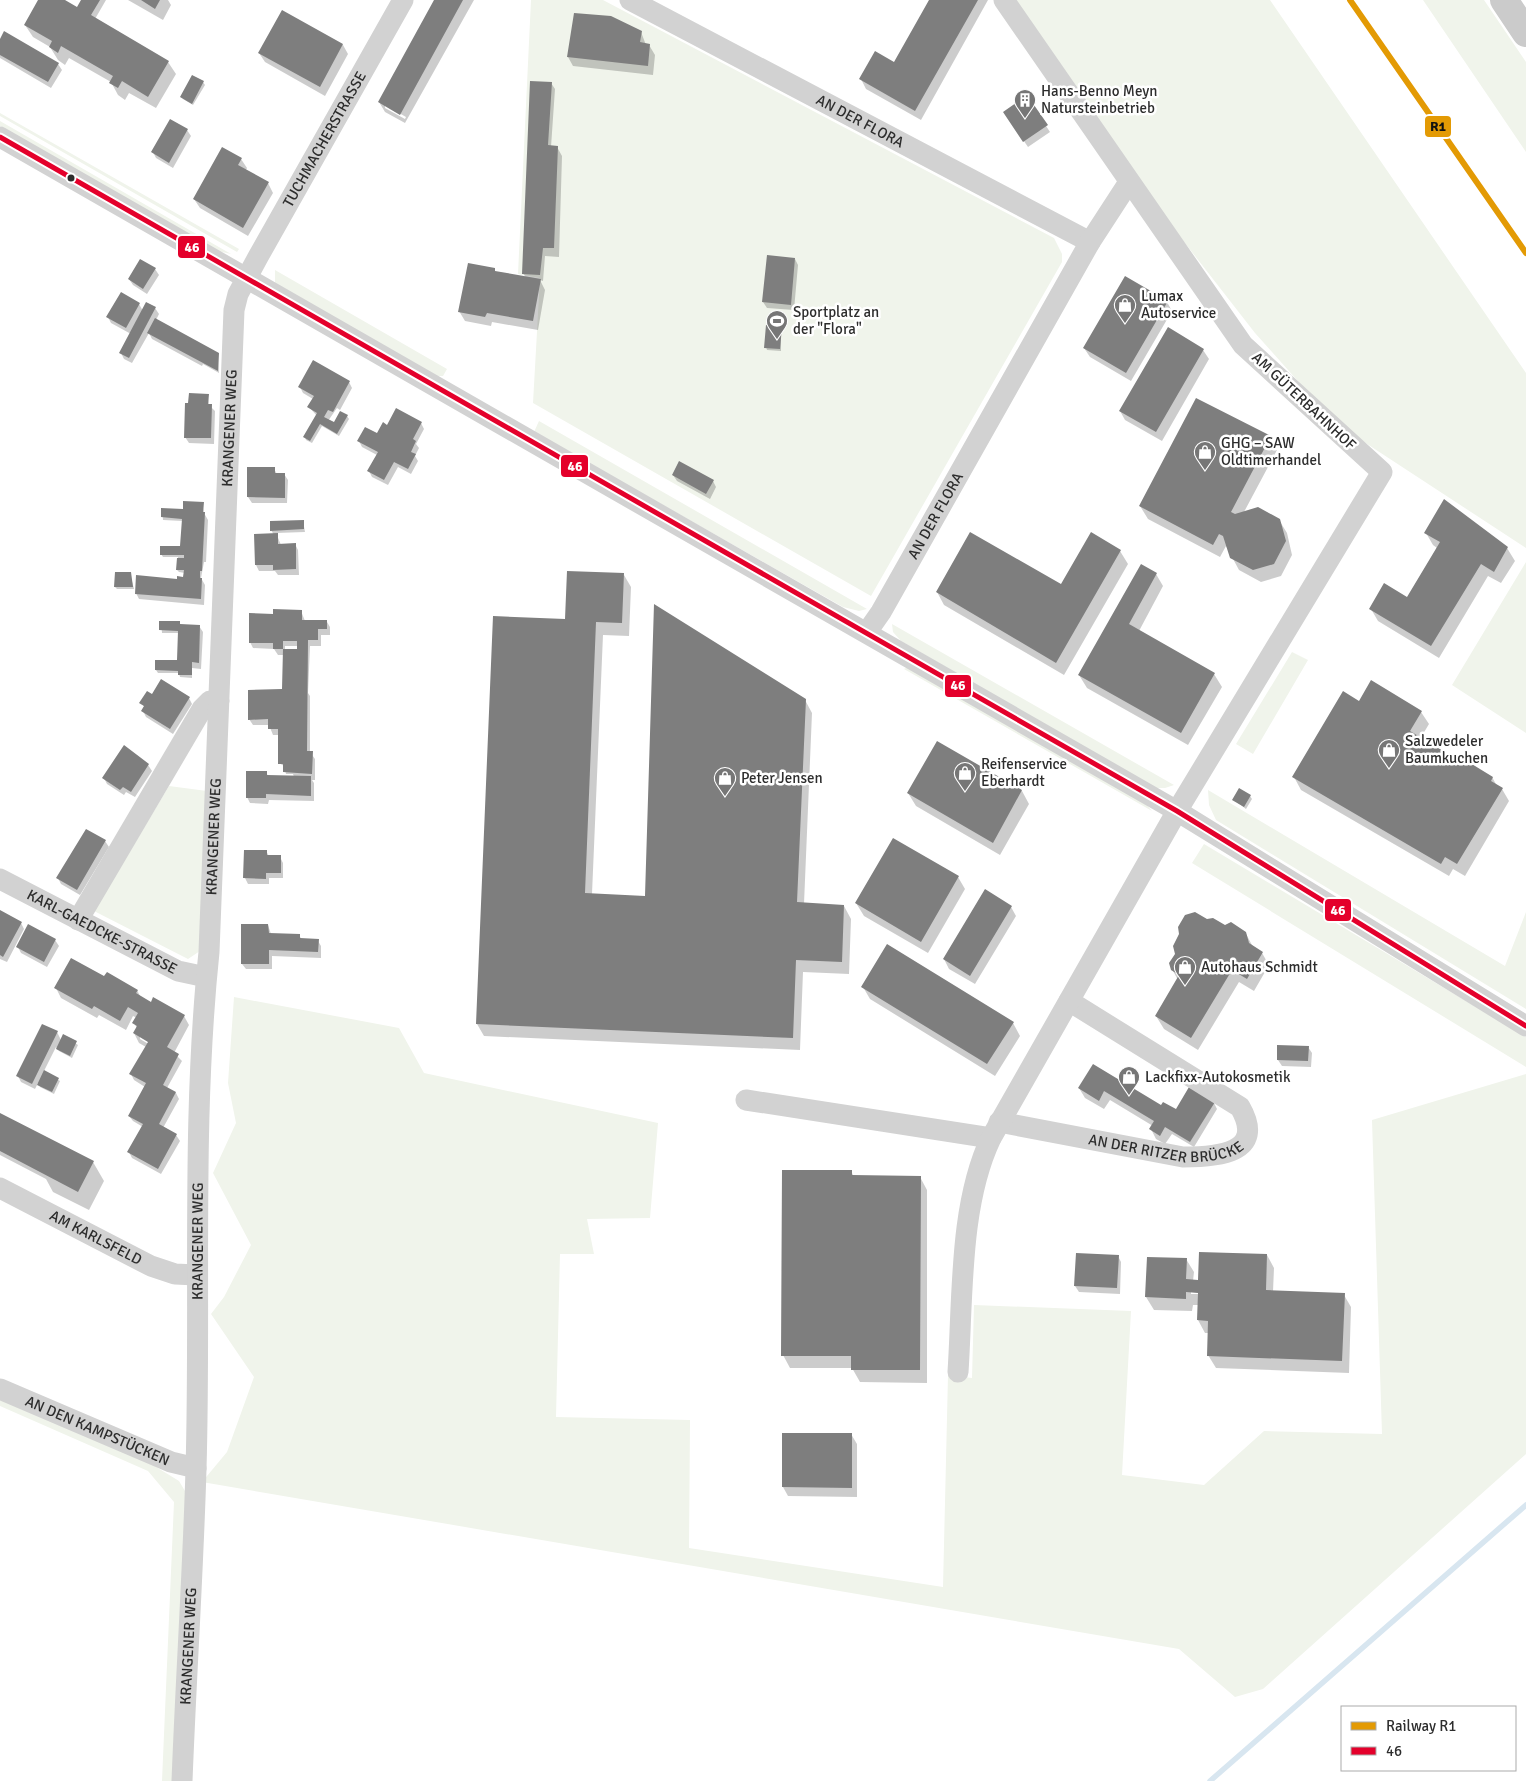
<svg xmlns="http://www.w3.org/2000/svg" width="1526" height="1781" viewBox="0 0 1526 1781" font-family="Signika,sans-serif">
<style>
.green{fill:#f0f4eb}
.shadow{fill:#0003;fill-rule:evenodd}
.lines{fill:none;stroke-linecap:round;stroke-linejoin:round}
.stream{stroke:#d8e6f0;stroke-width:5.5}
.building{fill:#7e7e7e}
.street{stroke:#d2d2d2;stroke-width:21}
.secondary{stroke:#cbcbcb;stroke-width:28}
.bus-1-casing{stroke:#fff;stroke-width:9}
.bus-1{stroke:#e4002b;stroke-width:5}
.rail-1-casing{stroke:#fff;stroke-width:10}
.rail-1{stroke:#e39a04;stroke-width:6}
.bus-dot{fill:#2d2d2d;stroke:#fff;stroke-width:2}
.labels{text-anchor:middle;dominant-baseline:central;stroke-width:5;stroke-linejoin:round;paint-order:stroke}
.poi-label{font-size:15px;fill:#2d2d2d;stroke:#fff;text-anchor:start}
.street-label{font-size:15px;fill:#2d2d2d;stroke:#fff}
.line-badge{stroke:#fff;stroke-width:2}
.badge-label{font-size:14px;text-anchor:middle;font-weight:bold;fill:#fff}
.pale-badge-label{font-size:14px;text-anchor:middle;font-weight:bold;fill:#111}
</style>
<rect width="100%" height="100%" fill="#fff"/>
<path class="green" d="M531,0H603L1054,238L1062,254V262L871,596L533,403L540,278L518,274Z
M1013,0H1270L1526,373V548L1361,440L1313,398L1255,333L1139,184Z
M1423,0H1484L1526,62V152Z
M0,113L239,249L237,252L0,116Z
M0,121L231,254L218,251L0,126Z
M275,270L447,369L443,376H436L275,283Z
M539,421L867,609L859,611L843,607L534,432Z
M1526,562V733L1452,685Z
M892,624L1174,785L1165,788H1155L901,641L893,632Z
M1292,652L1308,660L1253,754L1236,744Z
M908,667L1146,804L1152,811L904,669Z
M169,786L207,791L200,951L188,959L94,911Z
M1208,790L1505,966L1526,912V1009L1216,820L1209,805Z
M1204,844L1526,1037V1067L1192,863Z
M234,997L399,1028L424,1073L658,1123L650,1218L587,1219L594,1254H560L556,1417L690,1420L689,1548L943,1587L948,1375L972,1378L974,1305L1131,1311L1122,1475L1204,1485L1264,1431L1382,1434L1372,1120L1526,1074V1454L1263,1689L1235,1697L1179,1649L202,1482L227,1452L254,1377L211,1314L224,1297L251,1245L213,1173L236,1123L228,1083Z
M0,1397L148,1462L179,1481L188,1496L175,1781H162L174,1502L148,1471L0,1406Z"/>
<path class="shadow" d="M40,0H62L78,9L83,0H106L95,19L168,62L176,74L156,108L129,93L125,100L118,95L111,82L69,58L65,65L58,60L50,47L33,37L25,25Z
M128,0H168L171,5L163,20Z
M436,0H474L405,123L385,112L379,102ZM385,105L406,117L405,119L385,108Z
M930,0H988L921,120L866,89L861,79L894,64Z
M282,11L343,45L348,54L325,96L265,62L259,53Z
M575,14L641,32L646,45H649L655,55L653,75L573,66L568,57Z
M0,41L58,64L62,70L51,88L0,58Z
M203,82L205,85L193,105L183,99L182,97Z
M551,83L555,89L551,147H557L562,156L559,257L545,256L543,281L540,280L545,290L538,330L492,322L491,326L465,321L459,311L494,269L496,273L526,278L523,273Z
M1027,97L1050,132L1028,147L1008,118Z
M187,130L191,136L173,168L156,158L153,152Z
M223,148L241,159L247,168L246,170L268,183L273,193L248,236L200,208L194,199Z
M795,259L798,265L794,310L767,308L763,302Z
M155,269L159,275L147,294L133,285L129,279Z
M1167,302L1172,311L1131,381L1090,357L1084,348Z
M139,304L143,311L155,308L159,314L156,320L218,354L219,373L203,364L202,366L152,339L149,333L132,363L124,359L121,353L131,334L111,323L108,317Z
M781,328V351L767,350L766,347Z
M1203,350L1209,359L1162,441L1125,420L1120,411Z
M349,382L352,388L340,410L337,408L328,421L334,424L347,416L349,419L339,436L322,426L312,443L306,440L305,437L317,416L309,407L313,399L303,393L300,387Z
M208,395L209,405L215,411L214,444L189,443L185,437Z
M421,423L424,429L416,444L419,448L415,456L418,461L411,474L398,467L388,485L372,477L369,471L377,455L362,447L359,441L378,435L387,427Z
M1270,437L1277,450L1244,512L1279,520L1287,533L1292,555L1281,576L1261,582L1239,570L1226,546L1220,557L1148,519L1140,506Z
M248,469H274L277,474H284L288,480L287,503H252L248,497Z
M673,475L713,481L716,487L710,499L677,481Z
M1445,501L1507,548L1515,561L1501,583L1488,576L1439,658L1378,621L1371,609L1407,598L1437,548L1433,545L1426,533Z
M203,503L204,513L208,520L206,562H204L201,578L205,585L204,605L139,599L136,593L185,578V573L179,572L177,570L178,557H163L161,554L182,551L183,521L163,520L162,509L182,510Z
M303,521L305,532L276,533L281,545L295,544L298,550L299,575H278L275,571H259L256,565L274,535L271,530Z
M1092,534L1120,551L1128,564L1064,675L944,605L937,592L1061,586Z
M130,574L134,589H117L115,587Z
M1156,574L1163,586L1139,631L1214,674L1222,687L1188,745L1087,688L1079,675Z
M624,575L631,587L629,636L603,635L592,894L647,897L805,700L812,713L804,904L844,906L851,919L849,974L803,972L800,1050L484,1036L477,1024L566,621Z
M301,611L305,621L327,622L330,627V635H321V646H310L308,693L310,696V752L315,759V780H312L314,783V801L269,800L268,804L250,803L247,797L266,772L268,776L294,777L293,774H286L284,766L279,763V735H273L269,725H253L249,719L284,690V655H278L274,649L253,648L250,642L274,615ZM285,646H298V650H285Z
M161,622H179L181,625L199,626L203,632L201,669L192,668V678L180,677L179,673H158L156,670L157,661L178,663V633H162Z
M152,695L189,698L192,704L173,734L146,717L143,711L145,707L141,703Z
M1359,702L1421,712L1429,724L1420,739L1460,763L1492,777L1497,786L1502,789L1509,801L1465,876L1453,869L1449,876L1301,790L1294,777Z
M937,743L1022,791L1029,804L1000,855L916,806L908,793Z
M148,765L152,771L135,797L126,792L124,795L107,784L104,778Z
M1250,796L1252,799L1246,809L1234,800Z
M86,830L105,841L109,847L80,895L61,884L58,878Z
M245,851H266L269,856L280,857L283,863V878H269V884H248L245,878Z
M958,877L965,889L928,953L864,916L856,903Z
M1011,907L1016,916L975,984L949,969L944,959Z
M0,912L21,923L24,929L7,962L0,959Z
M1206,921L1245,932L1253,947L1262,953L1269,965L1254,991L1239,982L1198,1050L1164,1029L1156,1016L1178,980L1172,969Z
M268,925L271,934L299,935L302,940L318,941L321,946V958L272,956V969H246L242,964Z
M55,940L59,946L47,967L21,953L18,947Z
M105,978L137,990L141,998L184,1016L189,1025L174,1053L182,1061L167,1088L176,1093L179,1099L163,1128L176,1135L180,1141L161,1174L132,1158L129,1152L143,1127L133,1121L129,1116L145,1087L134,1080L131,1074L146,1047L139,1043L134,1033L137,1028L134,1023L137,1018L133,1016L126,1030L99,1015L97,1018L61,998L56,988ZM140,1036L164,1053L140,1039Z
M863,987L1013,1023L1020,1036L995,1076L870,999Z
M57,1032L61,1040L64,1036L78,1045L72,1058L59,1051L56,1047L44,1071L60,1081L54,1094L40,1087L38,1083L35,1089L21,1082L18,1076Z
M1308,1047L1312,1053L1311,1067L1282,1066L1278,1060Z
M1093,1065L1162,1107L1175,1110L1214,1103L1217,1109L1194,1147L1172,1134L1165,1144L1156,1139L1151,1129L1153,1126L1110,1100L1104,1109L1085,1098L1079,1088Z
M0,1114L93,1162L104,1181L89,1210L53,1192L46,1179L0,1155Z
M851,1171L854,1177H920L927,1190V1383L860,1382L852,1368H790L783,1355Z
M1267,1255L1274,1268L1273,1292L1344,1295L1351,1307L1349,1373L1216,1368L1208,1355L1209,1333H1205L1198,1320L1199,1305H1193L1192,1311L1154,1310L1146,1297L1148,1258L1186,1259L1194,1272L1193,1281H1199ZM1191,1292H1204V1294H1191Z
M1118,1256L1121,1262L1120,1294L1079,1292L1075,1286Z
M783,1434H851L857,1444V1497L788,1496L783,1487Z"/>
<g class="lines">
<path class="stream" d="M1210,1781L1526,1505"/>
</g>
<path class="building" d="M38,0H65L77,7L81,0H100L91,15L169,61L148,97L122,81L118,88L109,83L113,76L61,46L58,53L49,47L52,41L24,25Z
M141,0H160L155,9Z
M434,0H463L400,115L378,102Z
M929,0H978L915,111L859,79L875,51L894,62Z
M282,10L343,44L320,87L258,53Z
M574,13L611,16L642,31L640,42L650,44L648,66L567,57Z
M4,31L59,63L48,82L0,55V39Z
M192,75L204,81L192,104L180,97Z
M530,81L552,82L548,145L558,146L554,248H543L540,275L522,274Z
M1027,95L1048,125L1023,142L1003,112Z
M170,119L188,129L169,163L151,152Z
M222,147L242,158L238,165L269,182L243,228L193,199Z
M767,255L795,258L791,305L762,302Z
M140,259L156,268L143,289L128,279Z
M468,263L495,268V271L541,279L533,321L487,313L485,317L458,312Z
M1125,276L1168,301L1126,373L1083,348Z
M121,292L140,303L126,328L106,317Z
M146,302L156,307L129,358L119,353Z
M155,318L219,353L218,371L147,333Z
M766,325L782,327L780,349L764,348Z
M1168,327L1204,349L1156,432L1119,411Z
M313,360L350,381L333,412L328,410L324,417L334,422L340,411L348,415L337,434L320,424L310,441L303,437L317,413L307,407L314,396L298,387Z
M189,393L209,394L208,404H212L211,438H184L185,403H188Z
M1196,398L1271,436L1231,512L1235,514L1258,507L1280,519L1286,541L1274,564L1253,570L1230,558L1223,536L1219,534L1213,545L1139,506Z
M396,408L422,422L413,439L416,441L411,452L416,454L408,469L394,462L384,480L367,471L378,452L357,441L365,427L377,433L383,422L387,425Z
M679,461L714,480L706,494L672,475Z
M247,467H275V473H285V498L247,497Z
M1444,499L1508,547L1494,572L1481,564L1431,646L1369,609L1384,583L1407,597L1440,542L1424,533Z
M183,501L204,502L203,512H205L202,571H200V578H202L201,599L135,594L136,575L177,579V576L183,577L184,570H176L177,558H184V555H160V546H180L182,519L161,517V508L183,509Z
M304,520V529L270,531V521Z
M970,532L1061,584L1091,532L1121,550L1056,663L936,592Z
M278,533V544L296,543V569L273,570V565H255L254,534Z
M1141,564L1157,573L1129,624L1215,673L1181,733L1078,675Z
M567,571L624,573L622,623L596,622L585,893L645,896L654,604L806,699L797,902L844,905L842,962L796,960L793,1038L476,1024L493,616L565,619Z
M115,572H131L133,587H114Z
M273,609L302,610V620H327V629H318V640H308L307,751H313L312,774L283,772V764H278V729H268V719L248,720V690L282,689L283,649H297V641H283V649H273V643H249V613L273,614Z
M159,621H180V624L200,625L199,663L192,662V675H178V671L155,670V660H177L178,631L159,630Z
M161,679L190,697L170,729L141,711L144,706L139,703L147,691L152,694Z
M1371,680L1422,711L1410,731L1460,761L1462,758L1493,777L1491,781L1503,788L1457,864L1445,857L1441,864L1292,777L1343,691L1359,701Z
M937,741L1022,790L993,843L907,793Z
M124,745L149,764L131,792L123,787L120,790L102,778Z
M246,771H267V775L311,776V796L266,794V798H246Z
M1239,788L1251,795L1244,807L1232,800Z
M86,829L106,840L77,890L56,878Z
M893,838L959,876L921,942L855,903Z
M244,850H267V855H281V873H266V879L243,878Z
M985,889L1012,906L970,976L943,959Z
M0,910L22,922L3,957L0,955Z
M1195,912L1207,919L1213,918L1225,925L1231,922L1246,932L1249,943L1263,952L1247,979L1232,970L1191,1038L1155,1016L1179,975L1171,970L1169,963L1175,954L1173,946L1179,934L1178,927L1185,915Z
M28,924L56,939L44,962L16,947Z
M241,924H268L269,933L300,934V938L319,939L318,952L269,950V964H241Z
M887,944L1014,1022L987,1064L861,987Z
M71,958L104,976L107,972L138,990L136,993L151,1002L153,997L185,1015L167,1047L179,1054L163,1085L176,1092L159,1124L177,1134L158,1169L127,1152L143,1124L128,1116L146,1083L129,1074L148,1042L133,1033L137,1026L132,1023L138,1013L128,1007L120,1021L94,1006L92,1009L54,988Z
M42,1024L58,1031L32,1084L16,1076Z
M63,1034L77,1041L70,1056L56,1049Z
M1277,1045L1309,1046L1308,1061L1277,1060Z
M1093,1064L1161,1105L1163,1102L1176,1109L1189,1087L1215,1102L1190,1142L1165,1127L1160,1136L1149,1129L1154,1121L1104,1091L1099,1101L1078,1088Z
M44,1070L59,1078L52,1092L37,1085Z
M0,1113L94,1161L78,1192L0,1151Z
M782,1170H852V1175L921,1176L920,1370H851V1356H781Z
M1199,1252L1267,1254L1266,1290L1345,1293L1342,1361L1207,1356L1208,1321L1197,1320L1198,1293L1186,1292V1299L1145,1297L1147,1257L1187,1258L1186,1279L1198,1280Z
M1076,1253L1119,1255L1117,1288L1074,1286Z
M782,1433H852V1488L782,1487Z"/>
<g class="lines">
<g class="street">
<path id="s1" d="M630,0L1090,242"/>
<path d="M0,137L1177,811L1526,1026"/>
<path id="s2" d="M867,632L881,612L1090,242L1129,182"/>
<path id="s3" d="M0,879L178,971L206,977"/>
<path d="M78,920L202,709L210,701H219"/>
<path d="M746,1100L991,1138"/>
<path id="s4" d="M999,1122L1183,1157C1216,1157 1267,1154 1240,1107L1069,1001"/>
<path id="s5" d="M0,1188L151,1266L175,1274L196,1275"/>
<path d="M958,1372C963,1297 959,1205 991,1138L1177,811L1382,472L1243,345L1004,0"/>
<path id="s6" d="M0,1389L171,1462L196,1468"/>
<path id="s7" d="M182,1781C186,1677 193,1573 196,1469C201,1297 191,1124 209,952L234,310L238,294L258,257L403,0"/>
</g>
<path class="secondary" d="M1504,0L1526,33"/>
<g class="bus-1-casing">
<path id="bus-1" d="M0,137L1177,811L1526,1026"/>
</g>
<use href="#bus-1" class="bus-1"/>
<g class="rail-1-casing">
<path id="rail-1" d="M1350,0L1526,253"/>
</g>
<use href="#rail-1" class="rail-1"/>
</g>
<defs>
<g id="building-pin" transform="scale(1.125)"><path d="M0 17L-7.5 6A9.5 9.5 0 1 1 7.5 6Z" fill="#767676" stroke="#fff"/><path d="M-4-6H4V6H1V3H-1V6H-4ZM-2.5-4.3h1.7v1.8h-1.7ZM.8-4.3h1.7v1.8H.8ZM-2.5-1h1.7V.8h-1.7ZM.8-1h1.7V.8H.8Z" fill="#fff"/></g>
<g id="shop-pin" transform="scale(1.125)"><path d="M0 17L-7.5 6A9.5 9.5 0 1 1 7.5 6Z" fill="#767676" stroke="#fff"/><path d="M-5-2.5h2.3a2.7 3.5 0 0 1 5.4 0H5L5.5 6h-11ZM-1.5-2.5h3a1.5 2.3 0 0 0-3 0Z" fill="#fff"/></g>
<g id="stadium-pin" transform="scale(1.125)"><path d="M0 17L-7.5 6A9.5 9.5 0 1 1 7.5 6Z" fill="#767676" stroke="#fff"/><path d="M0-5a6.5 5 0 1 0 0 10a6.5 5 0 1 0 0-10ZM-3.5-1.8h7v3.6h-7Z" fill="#fff"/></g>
</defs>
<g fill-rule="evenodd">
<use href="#building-pin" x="1025" y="100"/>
<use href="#shop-pin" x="1125" y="305"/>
<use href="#stadium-pin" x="777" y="321"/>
<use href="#shop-pin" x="1205" y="452"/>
<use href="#shop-pin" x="1389" y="750"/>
<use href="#shop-pin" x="965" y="773"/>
<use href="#shop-pin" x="725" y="778"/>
<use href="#shop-pin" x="1185" y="967"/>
<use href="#shop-pin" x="1129" y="1077"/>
</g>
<circle class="bus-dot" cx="71" cy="178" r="4.5"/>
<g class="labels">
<g class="poi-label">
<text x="1041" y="91">Hans-Benno Meyn<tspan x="1041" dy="17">Natursteinbetrieb</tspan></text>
<text x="1141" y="296">Lumax<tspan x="1141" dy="17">Autoservice</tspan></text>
<text x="793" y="312">Sportplatz an<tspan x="793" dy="17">der "Flora"</tspan></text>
<text x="1221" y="443">GHG – SAW<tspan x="1221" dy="17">Oldtimerhandel</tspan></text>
<text x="1405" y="741">Salzwedeler<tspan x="1405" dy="17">Baumkuchen</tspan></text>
<text x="981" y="764">Reifenservice<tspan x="981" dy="17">Eberhardt</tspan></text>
<text x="741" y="778">Peter Jensen</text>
<text x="1201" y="967">Autohaus Schmidt</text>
<text x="1145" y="1077">Lackfixx-Autokosmetik</text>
</g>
<g class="street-label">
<text stroke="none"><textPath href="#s1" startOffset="260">AN DER FLORA</textPath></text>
<text stroke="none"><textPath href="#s7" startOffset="1666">TUCHMACHERSTRASSE</textPath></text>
<text transform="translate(1304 401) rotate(43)">AM GÜTERBAHNHOF</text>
<text stroke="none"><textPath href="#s7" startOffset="1354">KRANGENER WEG</textPath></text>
<text stroke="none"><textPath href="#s2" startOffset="135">AN DER FLORA</textPath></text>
<text stroke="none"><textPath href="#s7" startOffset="945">KRANGENER WEG</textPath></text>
<text stroke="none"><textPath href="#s3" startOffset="115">KARL-GAEDCKE-STRASSE</textPath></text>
<text stroke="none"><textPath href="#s4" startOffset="170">AN DER RITZER BRÜCKE</textPath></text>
<text stroke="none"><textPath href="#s5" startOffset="108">AM KARLSFELD</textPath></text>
<text stroke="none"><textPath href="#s7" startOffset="540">KRANGENER WEG</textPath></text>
<text stroke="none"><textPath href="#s6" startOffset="106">AN DEN KAMPSTÜCKEN</textPath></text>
<text stroke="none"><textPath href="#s7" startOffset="135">KRANGENER WEG</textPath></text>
</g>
</g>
<g class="line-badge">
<rect x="1424" y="115" width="28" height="23" rx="5" fill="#e39a04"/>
<rect x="177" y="235" width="29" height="24" rx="5" fill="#e4002b"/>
<rect x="560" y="454" width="29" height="24" rx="5" fill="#e4002b"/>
<rect x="944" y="674" width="28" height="24" rx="5" fill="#e4002b"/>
<rect x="1324" y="898" width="28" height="24" rx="5" fill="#e4002b"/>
</g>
<g class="badge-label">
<text x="192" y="252">46</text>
<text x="575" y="471">46</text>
<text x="958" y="690">46</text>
<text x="1338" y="915">46</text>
</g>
<g class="pale-badge-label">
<text x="1438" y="131">R1</text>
</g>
<rect x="1341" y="1706" width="175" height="65" fill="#ffffff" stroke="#ababab"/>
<rect x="1351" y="1722" width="25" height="8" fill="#e39a04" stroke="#ababab"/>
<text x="1386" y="1731" font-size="15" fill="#2d2d2d">Railway R1</text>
<rect x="1351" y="1747" width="25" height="8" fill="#e4002b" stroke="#ababab"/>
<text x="1386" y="1756" font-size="15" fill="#2d2d2d">46</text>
</svg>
